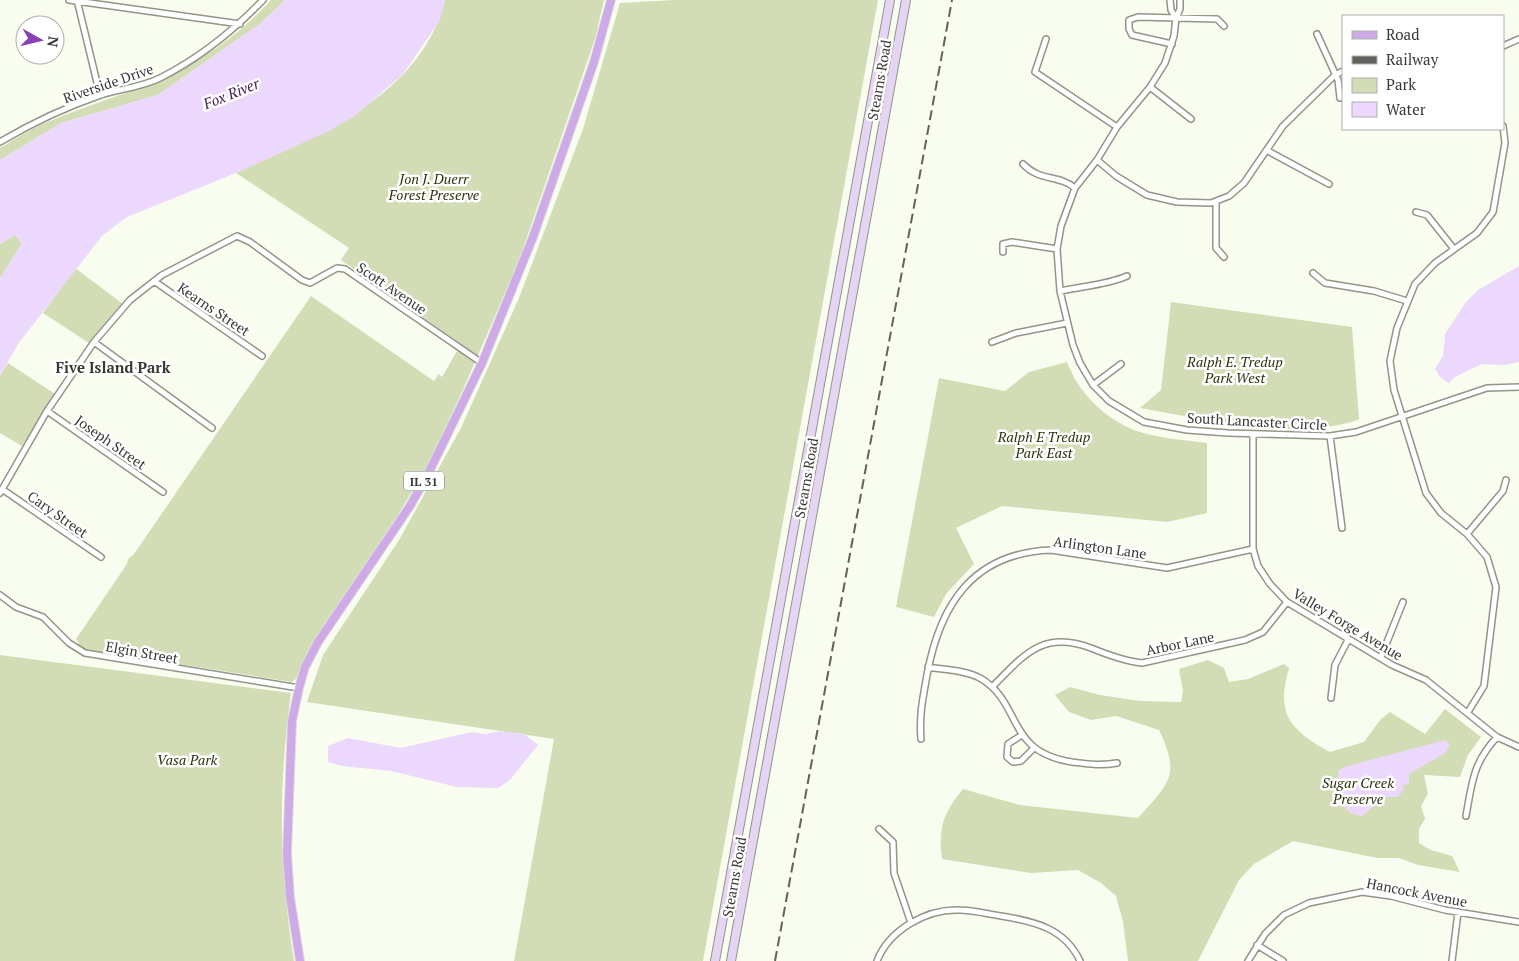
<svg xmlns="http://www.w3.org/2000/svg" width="1519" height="961" viewBox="0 0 1519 961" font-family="'PT Serif',serif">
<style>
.green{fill:#d2ddb5}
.water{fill:#ecd8fc}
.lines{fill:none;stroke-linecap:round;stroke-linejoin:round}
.minor-casing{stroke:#929589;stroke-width:8}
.secondary-casing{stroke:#929589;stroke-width:10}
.primary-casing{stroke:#dfdfdf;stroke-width:10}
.minor{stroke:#fff;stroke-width:5}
.secondary{stroke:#e6d4f3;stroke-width:8}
.primary{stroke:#ceaae7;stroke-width:8}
.rail{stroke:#60625b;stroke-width:2;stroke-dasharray:10 5;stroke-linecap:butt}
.labels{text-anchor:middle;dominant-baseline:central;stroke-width:5;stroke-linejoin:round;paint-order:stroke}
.shield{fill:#fff;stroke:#747471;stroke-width:1}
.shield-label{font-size:12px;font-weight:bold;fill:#383934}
.street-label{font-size:14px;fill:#383934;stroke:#fff}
.park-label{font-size:14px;font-style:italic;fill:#2b330e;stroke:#fff}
.water-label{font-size:15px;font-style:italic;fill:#3d1d52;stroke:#fff}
.neighbourhood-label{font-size:15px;font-weight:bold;fill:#383934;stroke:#fff}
</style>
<rect width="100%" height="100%" fill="#f9fdef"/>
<path class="green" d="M271,0H285L261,23L158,95L61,123L0,160V148C14,140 28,130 43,124C87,104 135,93 177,71C212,54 245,29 271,0Z
M445,0H604L595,39L518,263L465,385L429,463L395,520L308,652L297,678L292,682L186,665L185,669L72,650L79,643L76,639L127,564L128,559L134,554L311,296L434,381L439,374L442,377L461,344L341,260L349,248L236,173C317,136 421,96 445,0Z
M675,0H878L703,961H514L554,739L307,702L323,655L399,540L461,428L519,298L583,129L620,3Z
M15,235L22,243L0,279V244Z
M75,268L123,304L89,343L43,313Z
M1171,302L1352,327L1359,419C1327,434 1245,429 1210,425L1206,420L1140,408L1161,390Z
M1067,362C1078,392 1104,418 1134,430C1156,438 1184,440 1207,443V513L1167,522L1002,506L956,528L974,564L946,594L934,617L896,607L939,378L1005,391L1029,372Z
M8,363L55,394L22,446L0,433V376Z
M0,655L291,693C278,786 279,869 294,961H0Z
M1208,660L1224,668L1229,682L1248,679L1284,664L1289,668C1286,680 1282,695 1285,707C1288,728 1313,743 1330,752L1364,742L1380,720L1390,712L1425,734L1445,709L1481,737L1468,755L1460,777L1424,775L1428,794L1421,806L1425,819L1419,829V843L1431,850L1452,856L1460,872L1418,865L1399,858H1377L1293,841L1254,864L1239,880L1198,961H1128L1123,922L1116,896L1101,883L1078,870L1031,873L942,859C938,828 943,813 963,789L1020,805L1138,818C1169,783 1181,776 1159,730L1116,716L1091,720L1069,712L1055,695L1070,687L1100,695L1140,701L1181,702L1183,691L1179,669Z"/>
<path class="water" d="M285,0H445L440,20L403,74L356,115L329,131L236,173L127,217L102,236L18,344L0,376V279L22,243L15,235L0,244V160L61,123L158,95L261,23Z
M1519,266V362L1504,365L1482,364L1455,377L1449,383L1440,377L1435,369L1443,356L1445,334L1466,302L1478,290Z
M502,731L524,734L538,745L510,780L498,788L457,787L391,771L342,766L328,762V746L348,738L401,748L472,732L485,734Z
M1445,740L1450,744L1445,753L1409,774V784L1402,786L1404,789L1398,797H1384L1362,816C1337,812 1338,792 1338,771L1344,767Z"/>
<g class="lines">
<g class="minor-casing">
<path id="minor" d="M69,0L240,24
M77,0L100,95
M1170,0L1171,10L1176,18
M1180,0V9L1176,18L1174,36L1165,63L1150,87L1117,127L1097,160L1075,188L1061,226L1057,249L1060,291L1073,345L1080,363L1093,385L1109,401L1144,422L1187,430L1228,433L1330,436L1356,432L1487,388L1519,387
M1317,34L1338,80L1340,98
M1046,39L1035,72L1117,127
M1172,44L1132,35L1129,29V20L1138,17L1217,19L1224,26
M1503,46L1519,39
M1150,87L1191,119
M0,142C32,123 66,107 101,95C120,89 142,87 160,78C198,59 233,31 263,0
M1268,151L1329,184
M1097,160L1116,176L1147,195L1177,202L1211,203L1229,196L1244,183L1283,126L1335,75L1343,71
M1023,164C1040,182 1058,174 1075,188
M1216,201V248L1224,257
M1416,212L1427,215L1454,249
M1003,252V244L1012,242L1057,249
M1313,273L1325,283L1374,291L1407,301
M154,281L262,356
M1060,291C1083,286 1107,285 1127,276
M94,342L212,428
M992,342L1016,333L1067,323
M1093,385L1121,364
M47,411L163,492
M1253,435V549L1258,566L1270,584L1287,602L1392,665L1426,680L1497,737L1519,747
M1330,436L1342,528
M2,489L101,557
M0,493L47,411L94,342L130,300L162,275L237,236L250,242L302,280L310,283L337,268L345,269L482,363
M1467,534L1503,491L1506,480
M0,595L16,607L43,617L69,643L85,653L299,688
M1381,657L1403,602
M928,667C945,670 965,670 980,678C1023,703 1005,752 1072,762C1088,764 1101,766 1117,763
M992,687C1024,655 1042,630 1091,648C1108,655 1124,661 1142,663L1245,640L1263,632L1287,602
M1331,698L1335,665L1348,640
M1468,712L1484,686L1496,587L1487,557L1467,534L1441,513L1426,493L1394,390L1390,361L1397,328L1415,284L1435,263L1477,233L1493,212L1505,143L1503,126
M1022,735L1008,744L1007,757L1013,762L1021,761L1034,748
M921,739C919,716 923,697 927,675C940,604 973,553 1051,550L1167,568L1253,549
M1466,816C1472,782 1473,763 1497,737
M879,829L893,842L894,873L911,923
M1257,945L1283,961
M877,961C889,930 926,909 959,910C973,910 988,914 1001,916C1033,921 1065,928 1080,961
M1248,961L1265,934L1284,915L1309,903L1362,892L1391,896L1445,910L1519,922
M1452,961L1458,912"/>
</g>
<g class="secondary-casing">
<path id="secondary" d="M715,961L890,0
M731,961L906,0"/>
</g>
<g class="primary-casing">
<path id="primary" d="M300,961L290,897L287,854L292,721L299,688L305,667L318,642L410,506L429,472L482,363L533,237L594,62L611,0"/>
</g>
<use href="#minor" class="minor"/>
<use href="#secondary" class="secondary"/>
<use href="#primary" class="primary"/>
<path class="rail" d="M775,961L952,0"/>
</g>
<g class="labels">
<rect class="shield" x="404" y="471.5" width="40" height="19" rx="4"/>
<g class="shield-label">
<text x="424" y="481">IL 31</text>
</g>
<g class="street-label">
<text transform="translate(879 80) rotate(-80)">Stearns Road</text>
<text transform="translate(108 83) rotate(-19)">Riverside Drive</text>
<text transform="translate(392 288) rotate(34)">Scott Avenue</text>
<text transform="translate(214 309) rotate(34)">Kearns Street</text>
<text transform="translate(1257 421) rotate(3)">South Lancaster Circle</text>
<text transform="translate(111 442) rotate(35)">Joseph Street</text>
<text transform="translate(806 478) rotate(-80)">Stearns Road</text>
<text transform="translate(58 514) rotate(35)">Cary Street</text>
<text transform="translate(1100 547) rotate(8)">Arlington Lane</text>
<text transform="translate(1348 624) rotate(31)">Valley Forge Avenue</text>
<text transform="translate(1180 643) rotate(-12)">Arbor Lane</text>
<text transform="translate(142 652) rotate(10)">Elgin Street</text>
<text transform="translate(734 877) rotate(-80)">Stearns Road</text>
<text transform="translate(1417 892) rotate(11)">Hancock Avenue</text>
</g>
<g class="park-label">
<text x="434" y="178">Jon J. Duerr<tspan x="434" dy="16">Forest Preserve</tspan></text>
<text x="1235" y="361">Ralph E. Tredup<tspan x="1235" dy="16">Park West</tspan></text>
<text x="1044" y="436">Ralph E Tredup<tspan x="1044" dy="16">Park East</tspan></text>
<text x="187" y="759">Vasa Park</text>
<text x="1358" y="782">Sugar Creek<tspan x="1358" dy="16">Preserve</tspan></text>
</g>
<g class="water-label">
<text transform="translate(231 93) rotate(-22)">Fox River</text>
</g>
<g class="neighbourhood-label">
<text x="113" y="367">Five Island Park</text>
</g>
</g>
<rect x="1342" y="15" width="162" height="115" fill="#ffffff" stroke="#afb0ae"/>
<rect x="1352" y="31" width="25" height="8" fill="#ceaae7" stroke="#afb0ae"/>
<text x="1386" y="40" font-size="15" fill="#383934">Road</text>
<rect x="1352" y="56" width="25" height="8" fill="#60625b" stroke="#afb0ae"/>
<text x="1386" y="65" font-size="15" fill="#383934">Railway</text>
<rect x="1352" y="78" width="25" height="15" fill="#d2ddb5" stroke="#afb0ae"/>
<text x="1386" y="90" font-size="15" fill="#383934">Park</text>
<rect x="1352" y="102" width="25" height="15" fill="#ecd8fc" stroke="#afb0ae"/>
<text x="1386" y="115" font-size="15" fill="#383934">Water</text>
<g transform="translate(40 40) rotate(98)"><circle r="24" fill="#ffffff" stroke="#afb0ae"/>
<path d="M0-4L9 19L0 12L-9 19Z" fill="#8841b4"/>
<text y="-8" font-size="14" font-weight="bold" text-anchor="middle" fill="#383934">N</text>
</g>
</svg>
